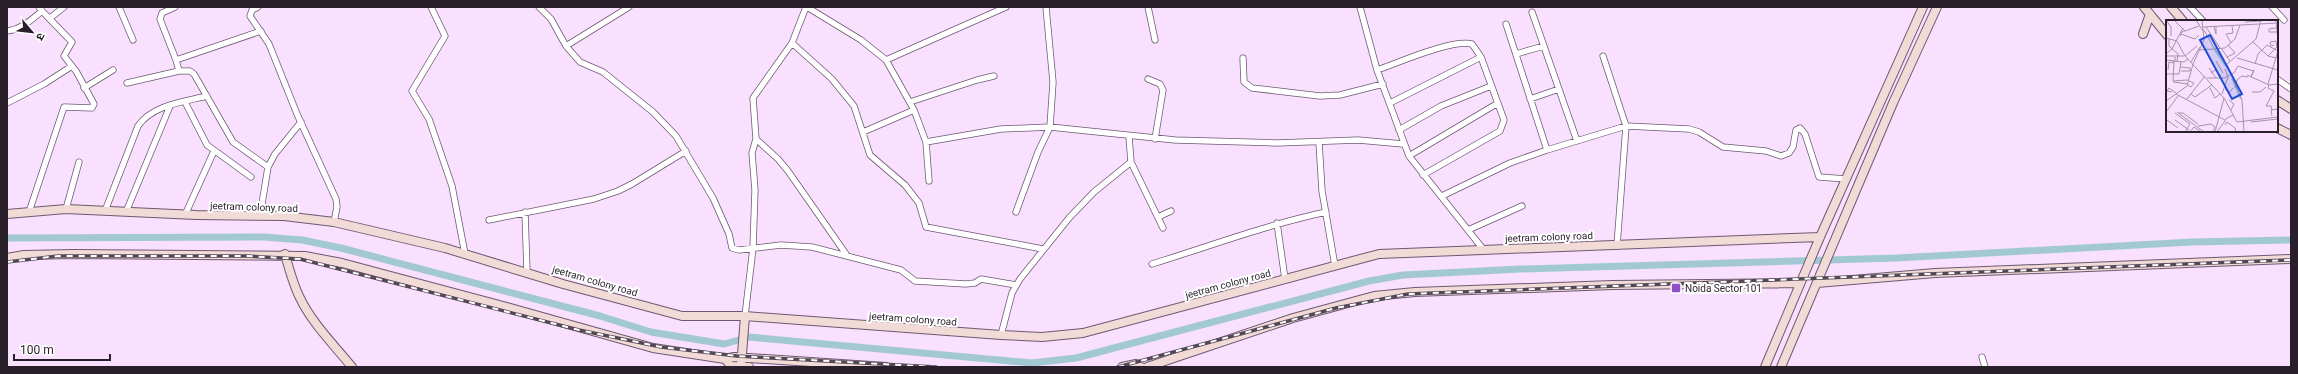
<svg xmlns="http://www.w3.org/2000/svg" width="2298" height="374" viewBox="0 0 2298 374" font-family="Roboto,'Noto Sans Devanagari',sans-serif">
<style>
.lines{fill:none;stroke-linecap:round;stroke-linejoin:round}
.canal{stroke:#a2c9d3;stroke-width:7}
.street-casing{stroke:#6d5872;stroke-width:7}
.secondary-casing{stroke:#6d5872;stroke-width:10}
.street{stroke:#fff;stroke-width:5.5}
.secondary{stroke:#f2dbd7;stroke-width:8}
.rail-casing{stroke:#544857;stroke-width:3.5}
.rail{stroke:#fff;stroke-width:2;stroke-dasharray:6;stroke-linecap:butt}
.poi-dot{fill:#904fc4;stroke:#fff;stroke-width:1.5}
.labels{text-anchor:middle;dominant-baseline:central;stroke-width:4;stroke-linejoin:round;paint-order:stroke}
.street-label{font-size:10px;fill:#281f2a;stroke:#fff}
.poi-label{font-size:10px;fill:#281f2a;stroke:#fff;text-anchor:start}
.inset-river{fill:none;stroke:#a2c9d3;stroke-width:2}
.inset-road{fill:none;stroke:#a593a9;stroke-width:1}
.view{fill:#1d4ed8;fill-opacity:0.15;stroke:#1d4ed8;stroke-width:2}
.inset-edge{fill:none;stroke:#281f2a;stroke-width:2}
</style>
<rect width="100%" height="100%" fill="#f8e0fe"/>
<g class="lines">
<path class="canal" d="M7,238L264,237L302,240L341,248L600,316L651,332L724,344L749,337L1032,363L1076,358L1369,281L1403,275L1520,269L1897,258L2192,242L2291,240"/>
<g class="street-casing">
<path id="street" d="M119,7L133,40
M175,7L162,13L160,19L176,60L179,71H190L194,74L233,142L268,167
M258,7L252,10L250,16L269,44L297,114L336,199L337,207L334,222
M431,7L445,36L412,91L429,119L452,186L465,254
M539,7L551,19L566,46L580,62L603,72L653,112L676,136L713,198L729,234L732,248L739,250L781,245L812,247L901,270L915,281L966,284L975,283L981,279L1016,285
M807,7L861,40L886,60L914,110L863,132
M1148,7L1155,40
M1360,7L1377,70L1409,156L1483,249
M2190,7L2203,21
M2272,7L2284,20
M1532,12L1577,141
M50,18L64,7
M1506,24L1547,150
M7,31C22,29 31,20 42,11L39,7
M792,43L832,79L854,106L870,155L905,185L919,203L926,227L1043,249
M566,46L629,7
M1516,54L1544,46
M1603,56L1626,126L1617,246
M1243,58L1244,82L1252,88L1320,96L1340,95L1383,84
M176,60L261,31
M886,60L1006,7
M1377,70C1398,63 1452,39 1472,44L1481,57
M1148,79L1160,84L1163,90L1155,139
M2277,79L2291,89
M127,83L179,71
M84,88L113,70
M1530,99L1559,89
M185,102L207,145L251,177
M910,102L977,80L994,76
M7,103L44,84L72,66
M1390,103L1481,57L1504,120L1500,131L1423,175
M914,110L926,142L929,181
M1399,130L1441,106L1491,86
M756,139L778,159L788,171L846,254
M926,142L1001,129L1050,127L1175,140L1277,143L1358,140L1403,144
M1319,142L1322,191L1335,266
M1409,156L1498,103
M1131,162L1163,228
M1442,196L1510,163L1547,150L1626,126L1689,129L1699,132L1723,147L1766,151L1781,156L1789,153L1793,147L1796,130L1800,128L1805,134L1819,177L1846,179
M66,209L79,162
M105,211L138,126C152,105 183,102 207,96
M29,212L64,107L92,108L94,104L76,71L64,56L72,42L42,11
M126,212L170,106
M525,212L527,272
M1016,212L1038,152L1050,127L1053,82L1046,7
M185,215L214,151
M260,216L268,167L275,154L301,122
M1158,217L1171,211
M489,220L594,199L618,191L632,184L686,151
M1277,223L1285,279
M1468,230L1522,206
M1152,264C1210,246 1266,225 1326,212
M745,316L753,248L755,190L752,153L756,139L753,98L792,43L806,7
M1001,335L1012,293L1020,279L1069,218L1094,192L1131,162L1129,137
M1982,357L1985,367"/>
</g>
<g class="secondary-casing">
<path id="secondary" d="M2144,7L2167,35
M2171,7L2183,21
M2143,34L2150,14
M2277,100L2291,109
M2277,128L2291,135
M7,214L66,209L196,215L284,216L334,222L445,248L563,284L682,316H745L1001,335L1042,337L1083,333L1379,254L1820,237
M285,254C289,269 293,284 300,298C312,323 334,345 352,367
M7,258L24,255L74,254L305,256L342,263L507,307L653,348L725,359L734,357L886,367
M1817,283L1935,273L2291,259
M725,359L731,366L749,367
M741,367L745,316
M1122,367L1136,364L1141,367
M1147,367L1293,318L1374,296L1415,292L1613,285L1800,283
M1765,367L1820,237L1923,7
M1781,367L1893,103L1937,7"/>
</g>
<use href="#street" class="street"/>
<use href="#secondary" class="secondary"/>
<g class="rail-casing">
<path id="rail" d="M7,262L58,256H247L300,259L579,330L661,347L737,356L936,367
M1118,367L1336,308L1408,294L2291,260"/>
</g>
<use href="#rail" class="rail"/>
</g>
<rect class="poi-dot" x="1671" y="283" width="10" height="10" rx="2"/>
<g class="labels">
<g class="street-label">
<text transform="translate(254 207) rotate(2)">jeetram colony road</text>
<text transform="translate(1549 237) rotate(-2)">jeetram colony road</text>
<text transform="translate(595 281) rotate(16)">jeetram colony road</text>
<text transform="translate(1228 284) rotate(-15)">jeetram colony road</text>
<text transform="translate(913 319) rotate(4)">jeetram colony road</text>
</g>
<g class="poi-label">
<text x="1685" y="288">Noida Sector 101</text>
</g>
</g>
<g transform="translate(2166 20)">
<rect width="112" height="112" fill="#f8e0fe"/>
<path class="inset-river" d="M48,29L60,46M66,58L75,79"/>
<path class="inset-road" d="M0,0L5,7V16M8,0L19,11M30,0L37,11M110,0L112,21M79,2L95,1M37,7L112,3M40,7L54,28M48,7L50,14V7M110,8L103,9V12H111M38,10L48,28M15,14L29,19L33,15M14,16L16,12L33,6M0,18L11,21L19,36L58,78L71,102L112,97M3,18V26L12,34L11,42M10,21L17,8M87,22L102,36L110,38M65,23L60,14L67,13L66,6M55,28L64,41M49,29L62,47L76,80L78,112M34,30L59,28L69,19L74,5M0,34L6,29L10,21M0,36H18M19,36L31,26M102,36L111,27L110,21L104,22L105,26L108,25M61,37L69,33L62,25M71,38L112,50M0,40L9,41V37M7,41L18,42L22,39M8,41L7,61L22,60M50,41L57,53M25,42L34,27M27,44L38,20L36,0M89,44L92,34L101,25L112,31M60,45L90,19L95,0M15,47L24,48V51H15M43,48L50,58M2,50L3,42L8,43M45,53L49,50L55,56M0,54H13L15,42M81,55L103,65L112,64M85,57L88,50L85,57M41,58H58L68,53L72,46L87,51M7,62L22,64M102,64L112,31M22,65L25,67L28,63L23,61M103,65L102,68L108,71L100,86H105L106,90M44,68L49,78L54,74M69,68L71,60L76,56L82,57M59,69L63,73L67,68M6,72L1,71L3,68L10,73M86,72H94L100,67M10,74L59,100M25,74L29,77L46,65M56,74L62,57L59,49M20,80L39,56M63,80L68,84L65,90M0,81L21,66L27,44M0,92L12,76M11,92L38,112M9,93L24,104L19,112M13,93H17L32,104M106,96L105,90L112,89M1,100L12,108M9,100L23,110M85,102L112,99M59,105L61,102L69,108L70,112M32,106L45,104L49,107L47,112M24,112L28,107L35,112M49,112L58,78M51,112L61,98L67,95"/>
<path class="view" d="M44,15L76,74L66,79L34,20Z"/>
<rect width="112" height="112" class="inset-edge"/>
</g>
<rect width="2298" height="374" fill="none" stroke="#281f2a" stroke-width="16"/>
<g transform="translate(32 32) rotate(118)" stroke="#ffffff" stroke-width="3" paint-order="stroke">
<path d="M0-3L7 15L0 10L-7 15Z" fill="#281f2a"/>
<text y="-6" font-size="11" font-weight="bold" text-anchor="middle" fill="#281f2a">उ</text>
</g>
<path d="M14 354v6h96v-6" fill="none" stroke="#281f2a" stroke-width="2"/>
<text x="20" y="354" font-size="12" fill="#281f2a" stroke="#ffffff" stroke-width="3" paint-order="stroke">100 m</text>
</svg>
